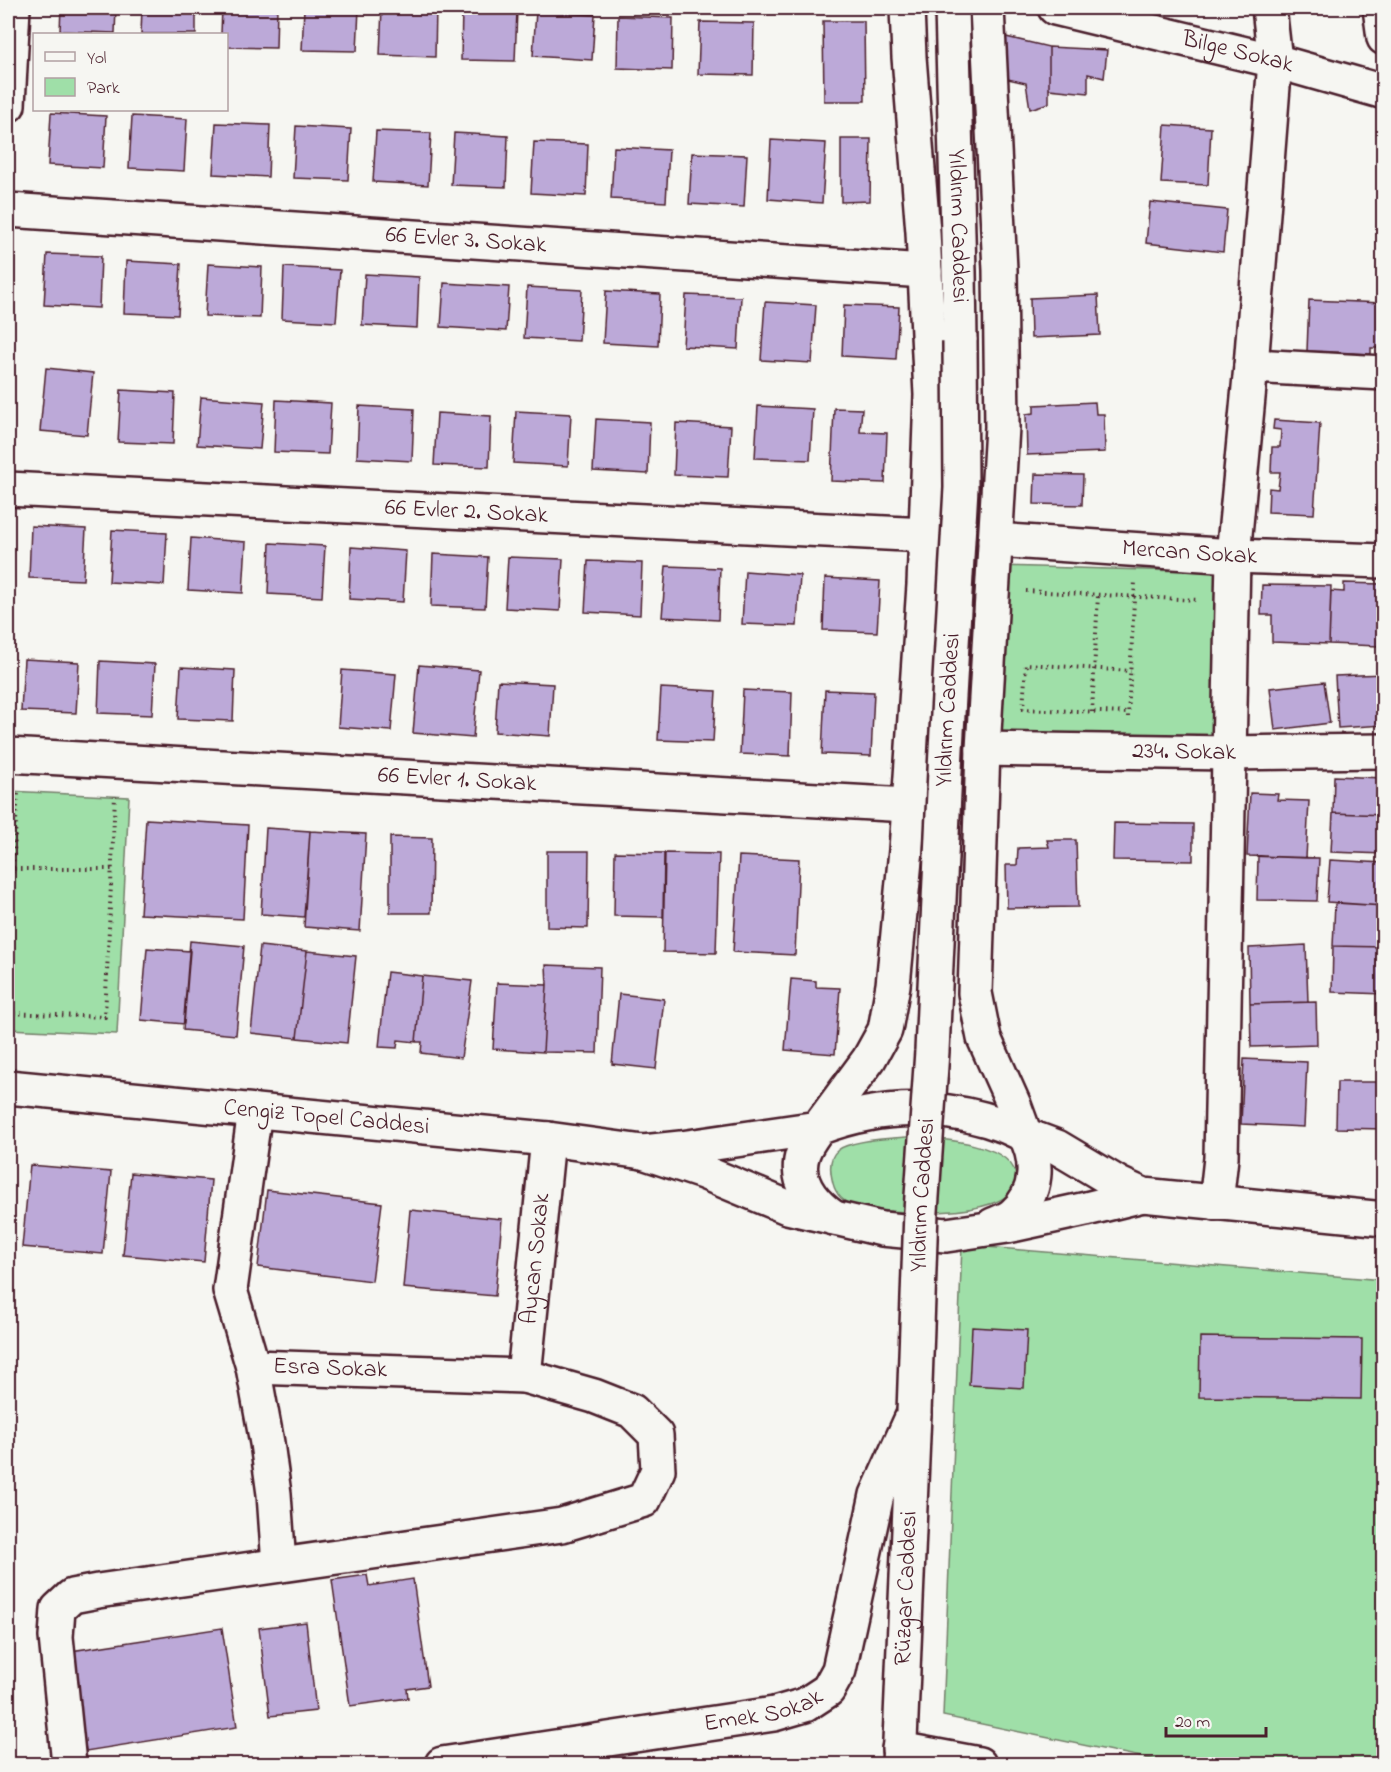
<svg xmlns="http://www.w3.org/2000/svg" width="1391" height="1772" viewBox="0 0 1391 1772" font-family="'Indie Flower',sans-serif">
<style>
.green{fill:#9fdfa8;stroke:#747f6a;stroke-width:1.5}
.building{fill:#bca9d8;stroke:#4a1f2b;stroke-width:1.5}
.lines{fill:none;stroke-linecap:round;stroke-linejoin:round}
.minor-casing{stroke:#4a1f2b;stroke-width:38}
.secondary-casing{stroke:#4a1f2b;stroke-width:38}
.path{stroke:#4a1f2b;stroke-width:4;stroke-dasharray:1.5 4.5;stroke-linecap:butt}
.minor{stroke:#f6f6f2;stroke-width:33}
.secondary{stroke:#f6f6f2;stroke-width:33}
.secondary-bridge-casing{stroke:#4a1f2b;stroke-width:38;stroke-linecap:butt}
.secondary-bridge{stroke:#f6f6f2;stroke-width:33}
.labels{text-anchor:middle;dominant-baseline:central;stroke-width:5;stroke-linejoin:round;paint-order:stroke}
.street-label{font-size:24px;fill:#4a1f2b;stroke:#f6f6f2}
</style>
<rect width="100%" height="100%" fill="#f6f6f2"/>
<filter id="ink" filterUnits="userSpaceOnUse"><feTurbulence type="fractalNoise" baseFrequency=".0167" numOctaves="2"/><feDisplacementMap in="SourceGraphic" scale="12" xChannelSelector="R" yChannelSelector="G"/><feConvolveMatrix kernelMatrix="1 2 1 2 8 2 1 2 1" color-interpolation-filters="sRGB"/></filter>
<g filter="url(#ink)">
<path class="green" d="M999,566L1221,572L1216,744L994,738Z
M8,791L129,797L117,1034L8,1029Z
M909,1137C936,1138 1020,1142 1016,1182C1011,1221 877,1215 850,1204C839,1199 834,1191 832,1179C830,1170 829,1157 838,1150C851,1140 892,1138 909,1137Z
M962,1245L1383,1280V1764H1175L943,1716Z"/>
<path class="building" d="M61,8H116L115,33L60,31Z
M142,8H196V34H141Z
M222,8H277L276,48L226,47V34H221Z
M304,8H359L357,51L302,50Z
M382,8H436L435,57L380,55Z
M462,8L517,10L515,61L461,60Z
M536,11L595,15L592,60L533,56Z
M618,16L673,18L672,70L617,68Z
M823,21H864L865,101H824Z
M700,22L754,23L753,75L698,74Z
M1002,36L1049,47V103L1030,109L1026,83L1003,78Z
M1049,47L1107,50L1104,78L1088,74V93L1049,89Z
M51,113L106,116L103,168L48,165Z
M132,116L187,119L184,171L129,168Z
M216,123L270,125L268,177L213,174Z
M1165,125L1211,128L1208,185L1161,183Z
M296,126L351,129L348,180L293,178Z
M376,131L431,133L428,185L373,182Z
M454,133L508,136L506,187L451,185Z
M841,139H871L870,201L841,202Z
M771,140L826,143L822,203L768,199Z
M534,142L588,144L586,196L531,193Z
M614,147L669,150L666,202L611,199Z
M692,153L747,155L744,207L689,204Z
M1150,202L1227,210L1223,252L1146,243Z
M47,254L101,256L99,308L44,305Z
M126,261L181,264L178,315L124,313Z
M208,264L262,267L260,318L205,316Z
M284,267L340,270L336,322L282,319Z
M365,274L419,277L417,328L362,325Z
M444,283L509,287L506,331L441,327Z
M527,287L582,290L579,341L524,338Z
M606,291L660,294L658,346L603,343Z
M686,295L741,297L738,349L683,346Z
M1098,295L1100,335L1031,338L1030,298Z
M1309,300L1383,303L1381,348H1371V354L1307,351Z
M765,302L816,305L812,363L761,360Z
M844,305L899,307L896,359L842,356Z
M46,368L93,373L87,435L40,431Z
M121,390L175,393L173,444L118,442Z
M201,397L264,402L260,449L197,445Z
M276,400L331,403L328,454L274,452Z
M1095,402L1096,414H1104L1105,452L1027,455L1026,414L1034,413V405Z
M359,406L414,409L412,461L357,458Z
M758,406L813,409L810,460L755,458Z
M834,408L862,409L860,432L887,433L885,483L831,481Z
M516,411L571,414L568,466L513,463Z
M437,413L491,416L489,467L434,465Z
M596,419L650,422L648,474L593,471Z
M1274,420L1320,423L1314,514L1268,512L1269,488L1278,489L1280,472H1271L1272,447H1280L1281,430L1273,429Z
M676,423L731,426L728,477L674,475Z
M1035,474L1083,475L1082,505L1034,504Z
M31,526L86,529L83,580L29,578Z
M112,530L167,533L164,585L109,582Z
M191,538L246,542L243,593L188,590Z
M270,543L325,546L322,597L268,594Z
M351,547L406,551L403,602L349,599Z
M433,554L488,557L485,608L431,606Z
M508,557L563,559L560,611L505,608Z
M588,561L642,563L640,615L585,612Z
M666,566L720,568L718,620L662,617Z
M745,571L800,575L797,626L742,624Z
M825,578L880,581L877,632L823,630Z
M1344,583L1381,584L1379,646L1329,644L1331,591L1344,592Z
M1262,585L1331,586L1329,644L1272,642V615H1261Z
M24,659L79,662L76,713L21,711Z
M100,661L155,664L152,715L98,713Z
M419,665L479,670L473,738L413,733Z
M181,667L235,670L233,721L178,719Z
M342,670L396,674L391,731L338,727Z
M1384,674V725L1338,728L1335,676Z
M498,681L553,684L550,736L495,732Z
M1324,682L1330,723L1275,730L1270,688Z
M661,688L716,691L713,742L658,740Z
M743,690L792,692L790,756L740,754Z
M825,690L874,692L871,756L822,754Z
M1334,776L1384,778V815L1333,813Z
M1250,793L1278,794L1277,800L1309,801L1306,858L1247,856Z
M1333,813L1384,815V854L1331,852Z
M146,819L248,825L243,919L140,914Z
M1114,823L1193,824V861L1113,860Z
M266,828L310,831L304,917L261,914Z
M310,831L366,834L360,931L304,927Z
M390,837L432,838L431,913H390Z
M1047,840H1076L1078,907L1007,908L1006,865H1017L1018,848L1049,847Z
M547,851H589L588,928L547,927Z
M615,852L664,853L663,917L614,916Z
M665,853L719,854L716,953L663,952Z
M739,856L799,859L795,955L733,952Z
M1258,856L1319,858L1317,901L1257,900Z
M1330,860L1384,863V906L1327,902Z
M1335,903L1384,906V947L1333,946Z
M190,941L244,946L236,1035L183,1030Z
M1306,945L1308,1002L1250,1004L1249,948Z
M260,946L307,951L297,1038L251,1033Z
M1333,946L1384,947V994L1332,992Z
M147,948L190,951L184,1024L141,1020Z
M307,951L356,956L347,1043L297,1038Z
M546,965L600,967L597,1053L543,1052L547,985Z
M387,972L422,976L416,1042L398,1040L397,1048L379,1047Z
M422,976L472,981L461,1058L421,1053L422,1042H416Z
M791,979L816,981V987L840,988L835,1054L785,1050Z
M497,983L547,985L543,1052L493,1049Z
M619,994L664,999L656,1069L612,1064Z
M1316,1002L1317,1045L1251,1047L1250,1004Z
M1244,1059L1307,1062L1304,1127L1241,1124Z
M1337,1082H1384V1129L1336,1128Z
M30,1165L111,1172L103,1254L22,1247Z
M131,1173L211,1180L204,1262L123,1255Z
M267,1190L382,1203L372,1281L258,1267Z
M410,1210L502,1219L495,1296L403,1288Z
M972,1327L1027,1330L1024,1388L969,1385Z
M1200,1337L1362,1339L1361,1399L1199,1397Z
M367,1575L369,1586L413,1579L428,1686L407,1689L408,1698L350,1706L332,1580Z
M306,1622L316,1711L270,1716L259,1628Z
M222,1628L237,1727L86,1751L71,1651Z"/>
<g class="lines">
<g class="minor-casing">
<g id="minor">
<path id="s1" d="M1055,8L1275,61L1384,92"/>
<path d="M1380,8L1384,38"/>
<path d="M8,105L13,8"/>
<path id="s2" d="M8,210L925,271"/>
<path d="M1251,366L1384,373"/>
<path id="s3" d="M8,489L926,535"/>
<path id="s4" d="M995,540L1233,556L1384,561"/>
<path id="s5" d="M983,749L1228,753L1384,751"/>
<path id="s6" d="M8,755L908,805"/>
<path d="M1216,1203L1221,1158L1233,556L1251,366L1275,61L1269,8"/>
<path d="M253,1367L267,1443L274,1494L279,1565"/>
<path id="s7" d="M524,1376L548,1139"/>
<path d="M899,1749L979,1764"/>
<path d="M69,1764L56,1637L58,1609L72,1596L98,1591L562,1525L644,1500L658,1470L656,1435L632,1411L594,1396L524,1376L253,1367L230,1290L255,1111"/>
<path id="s8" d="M442,1764L774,1714L805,1705L828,1690L839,1670L877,1495L914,1413"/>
</g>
</g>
<g class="secondary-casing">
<g id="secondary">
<path id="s9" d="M952,8L959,272L960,341"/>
<path d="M987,8L1000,270L1002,427L983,749L975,993L984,1038L1014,1105L1025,1135L1057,1147L1119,1184L1143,1195L1384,1219"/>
<path id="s10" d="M8,1087L548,1139L643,1152L703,1172L787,1207L882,1229L946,1235L1008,1226L1086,1209L1143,1195"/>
<path d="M643,1152L681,1148L818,1128L869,1059L885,1030L893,985L906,850L924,585L931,395L923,232L909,57L907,8"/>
<path d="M834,1218C813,1203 793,1181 803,1153C806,1144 813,1135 818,1128C834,1122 850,1117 867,1114C919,1104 978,1111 1025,1135C1039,1161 1038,1193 1014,1214C1009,1219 1000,1222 993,1225"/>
<path id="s11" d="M899,1764L914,1413"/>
</g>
</g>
<path class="path" d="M1026,591L1198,600
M1022,709L1128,713
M1023,709L1026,664L1131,671
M1092,712L1098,595
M1128,717L1135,581
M8,869H112
M8,939L18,791
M8,1013L105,1017L115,796"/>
<use href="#minor" class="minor"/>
<use href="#secondary" class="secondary"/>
<g class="secondary-bridge-casing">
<g id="secondary-bridge">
<path id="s12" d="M914,1413L921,1211L932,1051L946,749L961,488L960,341"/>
</g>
</g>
<use href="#secondary-bridge" class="secondary-bridge"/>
</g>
</g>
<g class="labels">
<g class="street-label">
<text stroke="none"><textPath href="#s1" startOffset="188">Bilge Sokak</textPath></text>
<text stroke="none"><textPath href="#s9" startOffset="218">Yıldırım Caddesi</textPath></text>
<text stroke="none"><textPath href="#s2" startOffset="459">66 Evler 3. Sokak</textPath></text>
<text stroke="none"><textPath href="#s3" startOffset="459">66 Evler 2. Sokak</textPath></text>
<text stroke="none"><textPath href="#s4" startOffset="195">Mercan Sokak</textPath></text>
<text stroke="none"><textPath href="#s12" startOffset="704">Yıldırım Caddesi</textPath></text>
<text stroke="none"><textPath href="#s5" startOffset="201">234. Sokak</textPath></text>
<text stroke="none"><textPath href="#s6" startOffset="450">66 Evler 1. Sokak</textPath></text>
<text stroke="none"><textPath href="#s10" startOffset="320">Cengiz Topel Caddesi</textPath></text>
<text stroke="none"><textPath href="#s12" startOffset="218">Yıldırım Caddesi</textPath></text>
<text stroke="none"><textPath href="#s7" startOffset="118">Aycan Sokak</textPath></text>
<text transform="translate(330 1369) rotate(2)">Esra Sokak</text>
<text stroke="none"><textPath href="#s11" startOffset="176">Rüzgar Caddesi</textPath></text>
<text stroke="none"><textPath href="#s8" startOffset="326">Emek Sokak</textPath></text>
</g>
</g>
<rect width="1391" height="1772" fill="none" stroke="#f6f6f2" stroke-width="30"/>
<rect x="15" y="15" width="1361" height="1742" fill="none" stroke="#4a1f2b" stroke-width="2" filter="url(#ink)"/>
<rect x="33" y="33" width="195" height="78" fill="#f6f6f2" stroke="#b1a0a2" stroke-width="1.5"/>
<rect x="45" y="52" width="30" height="9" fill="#f6f6f2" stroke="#b1a0a2" stroke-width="1.5"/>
<text x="87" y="63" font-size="18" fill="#4a1f2b">Yol</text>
<rect x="45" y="78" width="30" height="18" fill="#9fdfa8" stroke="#b1a0a2" stroke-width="1.5"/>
<text x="87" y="93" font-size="18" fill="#4a1f2b">Park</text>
<path d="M1166 1727v9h100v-9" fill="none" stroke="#4a1f2b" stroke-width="3"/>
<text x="1175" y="1727" font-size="18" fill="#4a1f2b" stroke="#f6f6f2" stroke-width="4.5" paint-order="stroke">20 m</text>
</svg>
